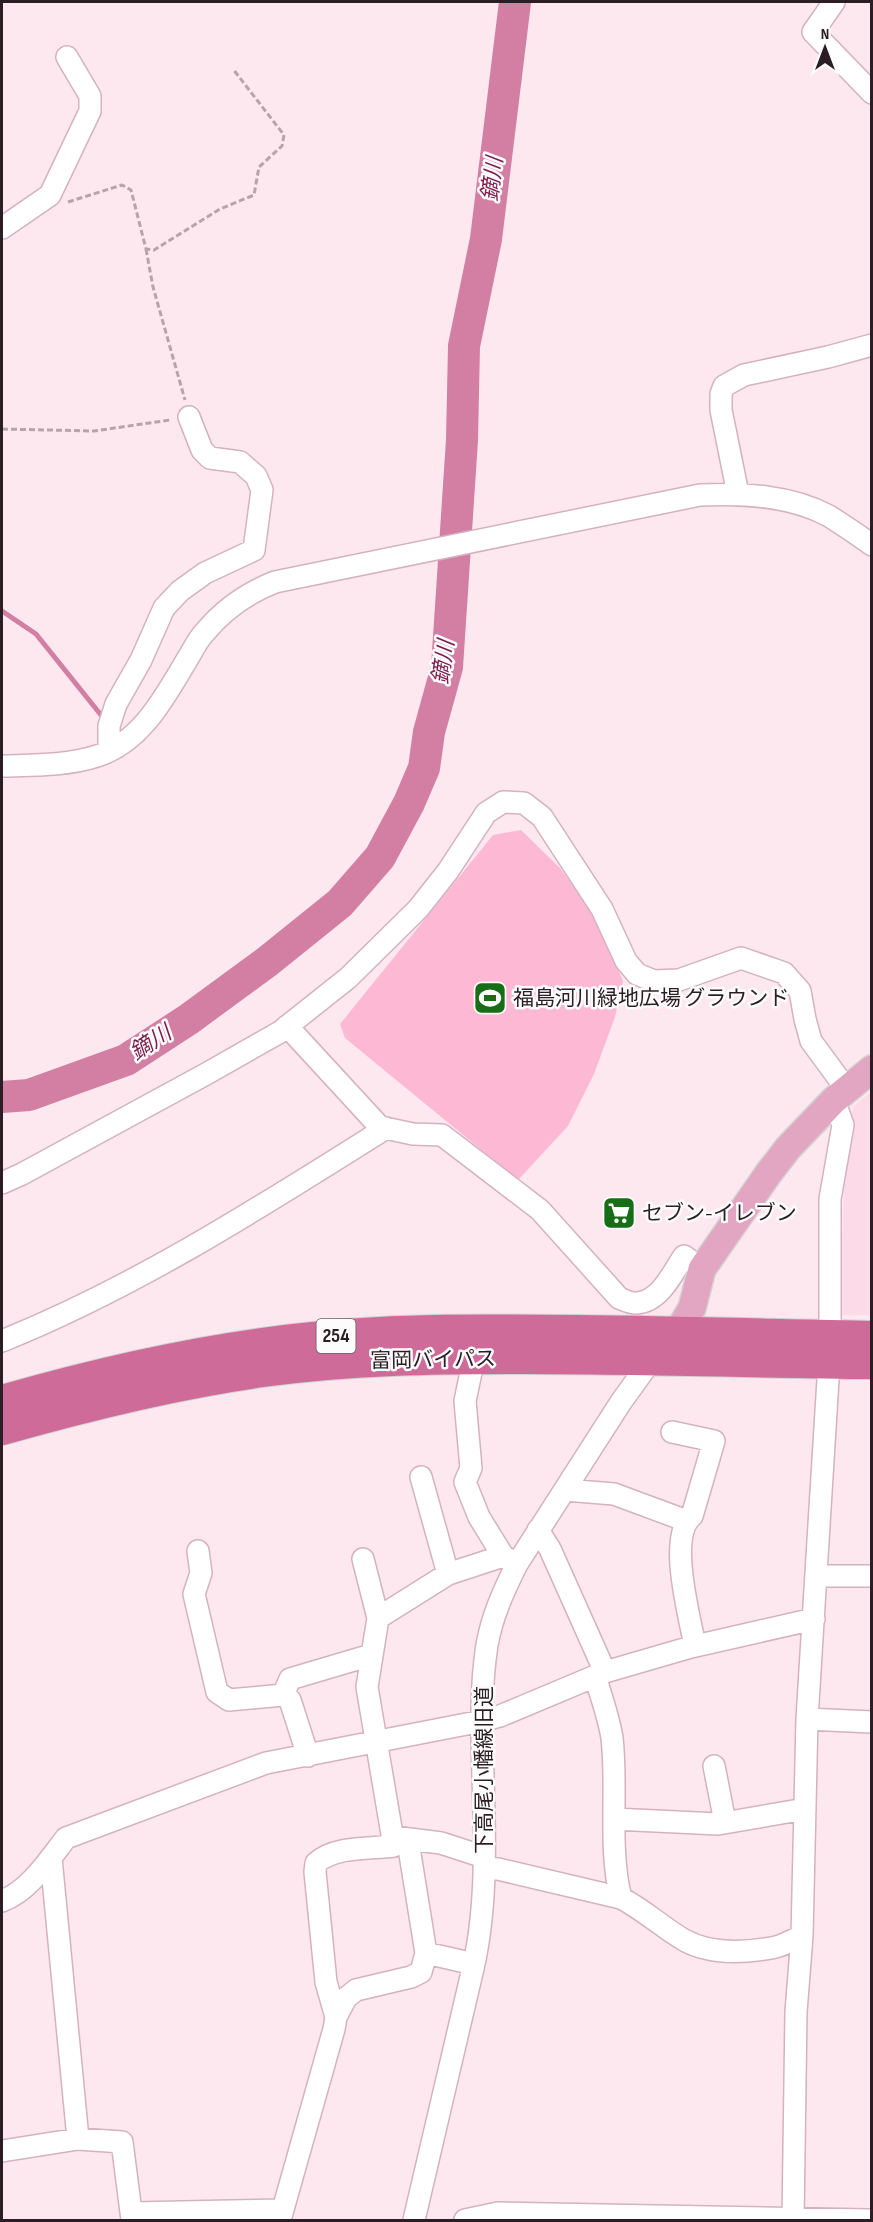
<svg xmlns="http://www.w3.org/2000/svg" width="873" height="2222" viewBox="0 0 873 2222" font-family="'Sofia Sans Condensed','Noto Sans JP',sans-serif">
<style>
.built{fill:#fddae8}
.green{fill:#fdb8d4}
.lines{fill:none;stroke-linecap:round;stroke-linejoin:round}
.stream{stroke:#d27fa3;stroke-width:5}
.river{stroke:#d27fa3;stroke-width:32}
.minor-casing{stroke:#d4b2c0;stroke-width:24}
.major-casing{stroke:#d4d2d3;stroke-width:30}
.highway-casing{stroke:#d4d2d3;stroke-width:34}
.path{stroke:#b7a4ab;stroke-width:3;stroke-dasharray:6 3;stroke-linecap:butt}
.minor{stroke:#fff;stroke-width:21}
.major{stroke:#e2a6c2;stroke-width:27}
.highway{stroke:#ce6b99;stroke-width:32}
.labels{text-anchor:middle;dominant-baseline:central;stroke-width:5;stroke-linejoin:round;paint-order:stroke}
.shield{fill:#fcfcfc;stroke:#696064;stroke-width:1.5}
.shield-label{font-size:20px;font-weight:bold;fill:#2a1d23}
.poi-label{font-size:21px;fill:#2a1d23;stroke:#fcfcfc;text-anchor:start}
.street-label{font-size:21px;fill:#2a1d23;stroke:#fcfcfc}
.water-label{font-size:22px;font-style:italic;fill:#7e1c50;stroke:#fcfcfc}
</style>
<rect width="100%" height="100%" fill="#fee8f0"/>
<path class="built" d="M871,1092V1315H840L845,1155L853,1107Z"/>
<path class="green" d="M521,830L560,868L595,916L623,981L615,1017L594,1074L568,1126L518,1180L345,1038L340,1024L493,835Z"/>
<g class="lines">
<path class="stream" d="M2,611L36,634L101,715"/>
<path class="river" d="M2,1097L29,1095L126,1060L189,1019L268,961L340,903L380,857L409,803L424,768L429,732L447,667L462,440L464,346L486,239L515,2"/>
<g class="minor-casing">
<path id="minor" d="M834,2L813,32L872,93
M2,228L50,195L90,111V96L67,57
M738,494L721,410V394L724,386L744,375L828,357L872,345
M109,751V726L116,704L141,660L164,608L180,591L205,573L254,550L262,490L256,476L240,462L210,458L202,450L189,417
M2,766C33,765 66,766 97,756C142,742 165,696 188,658C193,650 198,639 205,632C224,609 247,593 275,582L700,495C742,493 790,495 829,516C843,525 858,535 872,545
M287,1026L380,1127L413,1134L442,1135L540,1210L619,1298C624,1300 632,1304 637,1303C660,1302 673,1272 684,1256L702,1269
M2,1183L22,1174L206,1074L280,1032L348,978L418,909L448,871L486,813L503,802L524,803L542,817L602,909L626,961L637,974L654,981L679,980L741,958L784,973L800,991L805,1019L811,1041L839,1079L850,1086
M830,1336V1199L843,1125L834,1100
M2,1341C138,1286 262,1206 386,1128
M474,1358L465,1401L471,1468L465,1482L479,1517L503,1556L517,1564
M672,1432L714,1441L692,1516C667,1536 690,1618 695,1646
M421,1477L448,1574
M565,1490L614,1494L687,1521
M538,1530L550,1549L605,1672
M198,1551L201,1573L194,1594L217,1692L229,1700L283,1695L290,1700L308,1756
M817,1576H872
M378,1618L448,1574L503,1556
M595,1676C601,1696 609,1718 612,1738C618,1789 608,1849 621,1898
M283,1695L290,1679L371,1655
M807,1719L872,1722
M714,1766L725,1822
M614,1819L718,1824L805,1809
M394,1837L441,1843L484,1857
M51,1858L78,2139
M484,1868L498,1869L621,1898C644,1910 662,1927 684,1940C709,1954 743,1953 771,1948C781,1947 792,1940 802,1936
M2,1901C29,1891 49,1860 66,1838L266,1763L482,1721L500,1716L605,1672L691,1647L814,1619
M426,1953L474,1964
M336,2017L346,1998L356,1990L411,1977L421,1972L426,1953L409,1848L392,1837
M2,2151L78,2139L122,2142L132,2220
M132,2213L282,2210
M280,2220L334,2029L336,2017L326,1982L315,1872L316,1863C335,1846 369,1849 394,1846L367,1687L378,1618L363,1559
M414,2220L474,1964C487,1904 485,1839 483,1777C482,1734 480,1689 487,1645C492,1616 504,1590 517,1564L621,1402L652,1359
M465,2220L498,2213L868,2220
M793,2220L796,2012L802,1936L807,1719L829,1363"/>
</g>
<g class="major-casing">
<path id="major" d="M665,1345L678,1332L692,1308L702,1269L768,1174L788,1148L834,1100L872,1069"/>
</g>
<g class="highway-casing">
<path id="highway" d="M2,1401C103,1372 208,1348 313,1338C401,1329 488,1330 576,1331C675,1332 773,1335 872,1337
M2,1429C87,1405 175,1383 263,1371C349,1359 435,1358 522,1358C638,1358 755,1362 872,1363"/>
</g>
<path class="path" d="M68,202L122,185L131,190L146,249L154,250L220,209L254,195L259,167L282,146L284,135L233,69
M146,249L153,287L185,400
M2,429L94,431L170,420"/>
<use href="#minor" class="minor"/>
<use href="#major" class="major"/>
<use href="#highway" class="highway"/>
</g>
<defs>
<g id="stadium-square" transform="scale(1.725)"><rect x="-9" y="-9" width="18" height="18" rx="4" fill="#186e16" stroke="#fcfcfc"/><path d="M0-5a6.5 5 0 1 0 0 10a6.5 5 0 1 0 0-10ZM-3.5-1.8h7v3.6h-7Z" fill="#fff"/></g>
<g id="supermarket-square" transform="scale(1.725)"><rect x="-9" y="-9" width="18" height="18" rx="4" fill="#186e16" stroke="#fcfcfc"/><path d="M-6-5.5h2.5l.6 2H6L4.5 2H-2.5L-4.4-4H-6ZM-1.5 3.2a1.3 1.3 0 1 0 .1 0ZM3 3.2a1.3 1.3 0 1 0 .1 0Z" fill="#fff"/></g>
</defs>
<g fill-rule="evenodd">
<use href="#stadium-square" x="490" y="998"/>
<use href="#supermarket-square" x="619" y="1213"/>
</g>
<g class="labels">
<rect class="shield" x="316.5" y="1319" width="39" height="34" rx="4.5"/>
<g class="shield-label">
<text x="336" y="1336">254</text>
</g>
<g class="poi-label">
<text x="513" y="998">福島河川緑地広場 グラウンド</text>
<text x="642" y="1213">セブン-イレブン</text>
</g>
<g class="street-label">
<text transform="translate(433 1360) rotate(-1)">富岡バイパス</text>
<text transform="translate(484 1770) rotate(-90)">下高尾小幡線旧道</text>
</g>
<g class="water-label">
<text transform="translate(493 179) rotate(-83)">鏑川</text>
<text transform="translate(444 662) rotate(-82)">鏑川</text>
<text transform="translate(151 1043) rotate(-33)">鏑川</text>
</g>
</g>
<rect width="873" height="2222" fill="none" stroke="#2a1d23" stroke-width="6"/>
<g transform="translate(825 48)" stroke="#fcfcfc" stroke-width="4.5" paint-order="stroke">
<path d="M0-4.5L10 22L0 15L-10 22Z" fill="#2a1d23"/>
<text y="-9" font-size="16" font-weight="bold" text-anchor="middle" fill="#2a1d23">N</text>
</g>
</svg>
